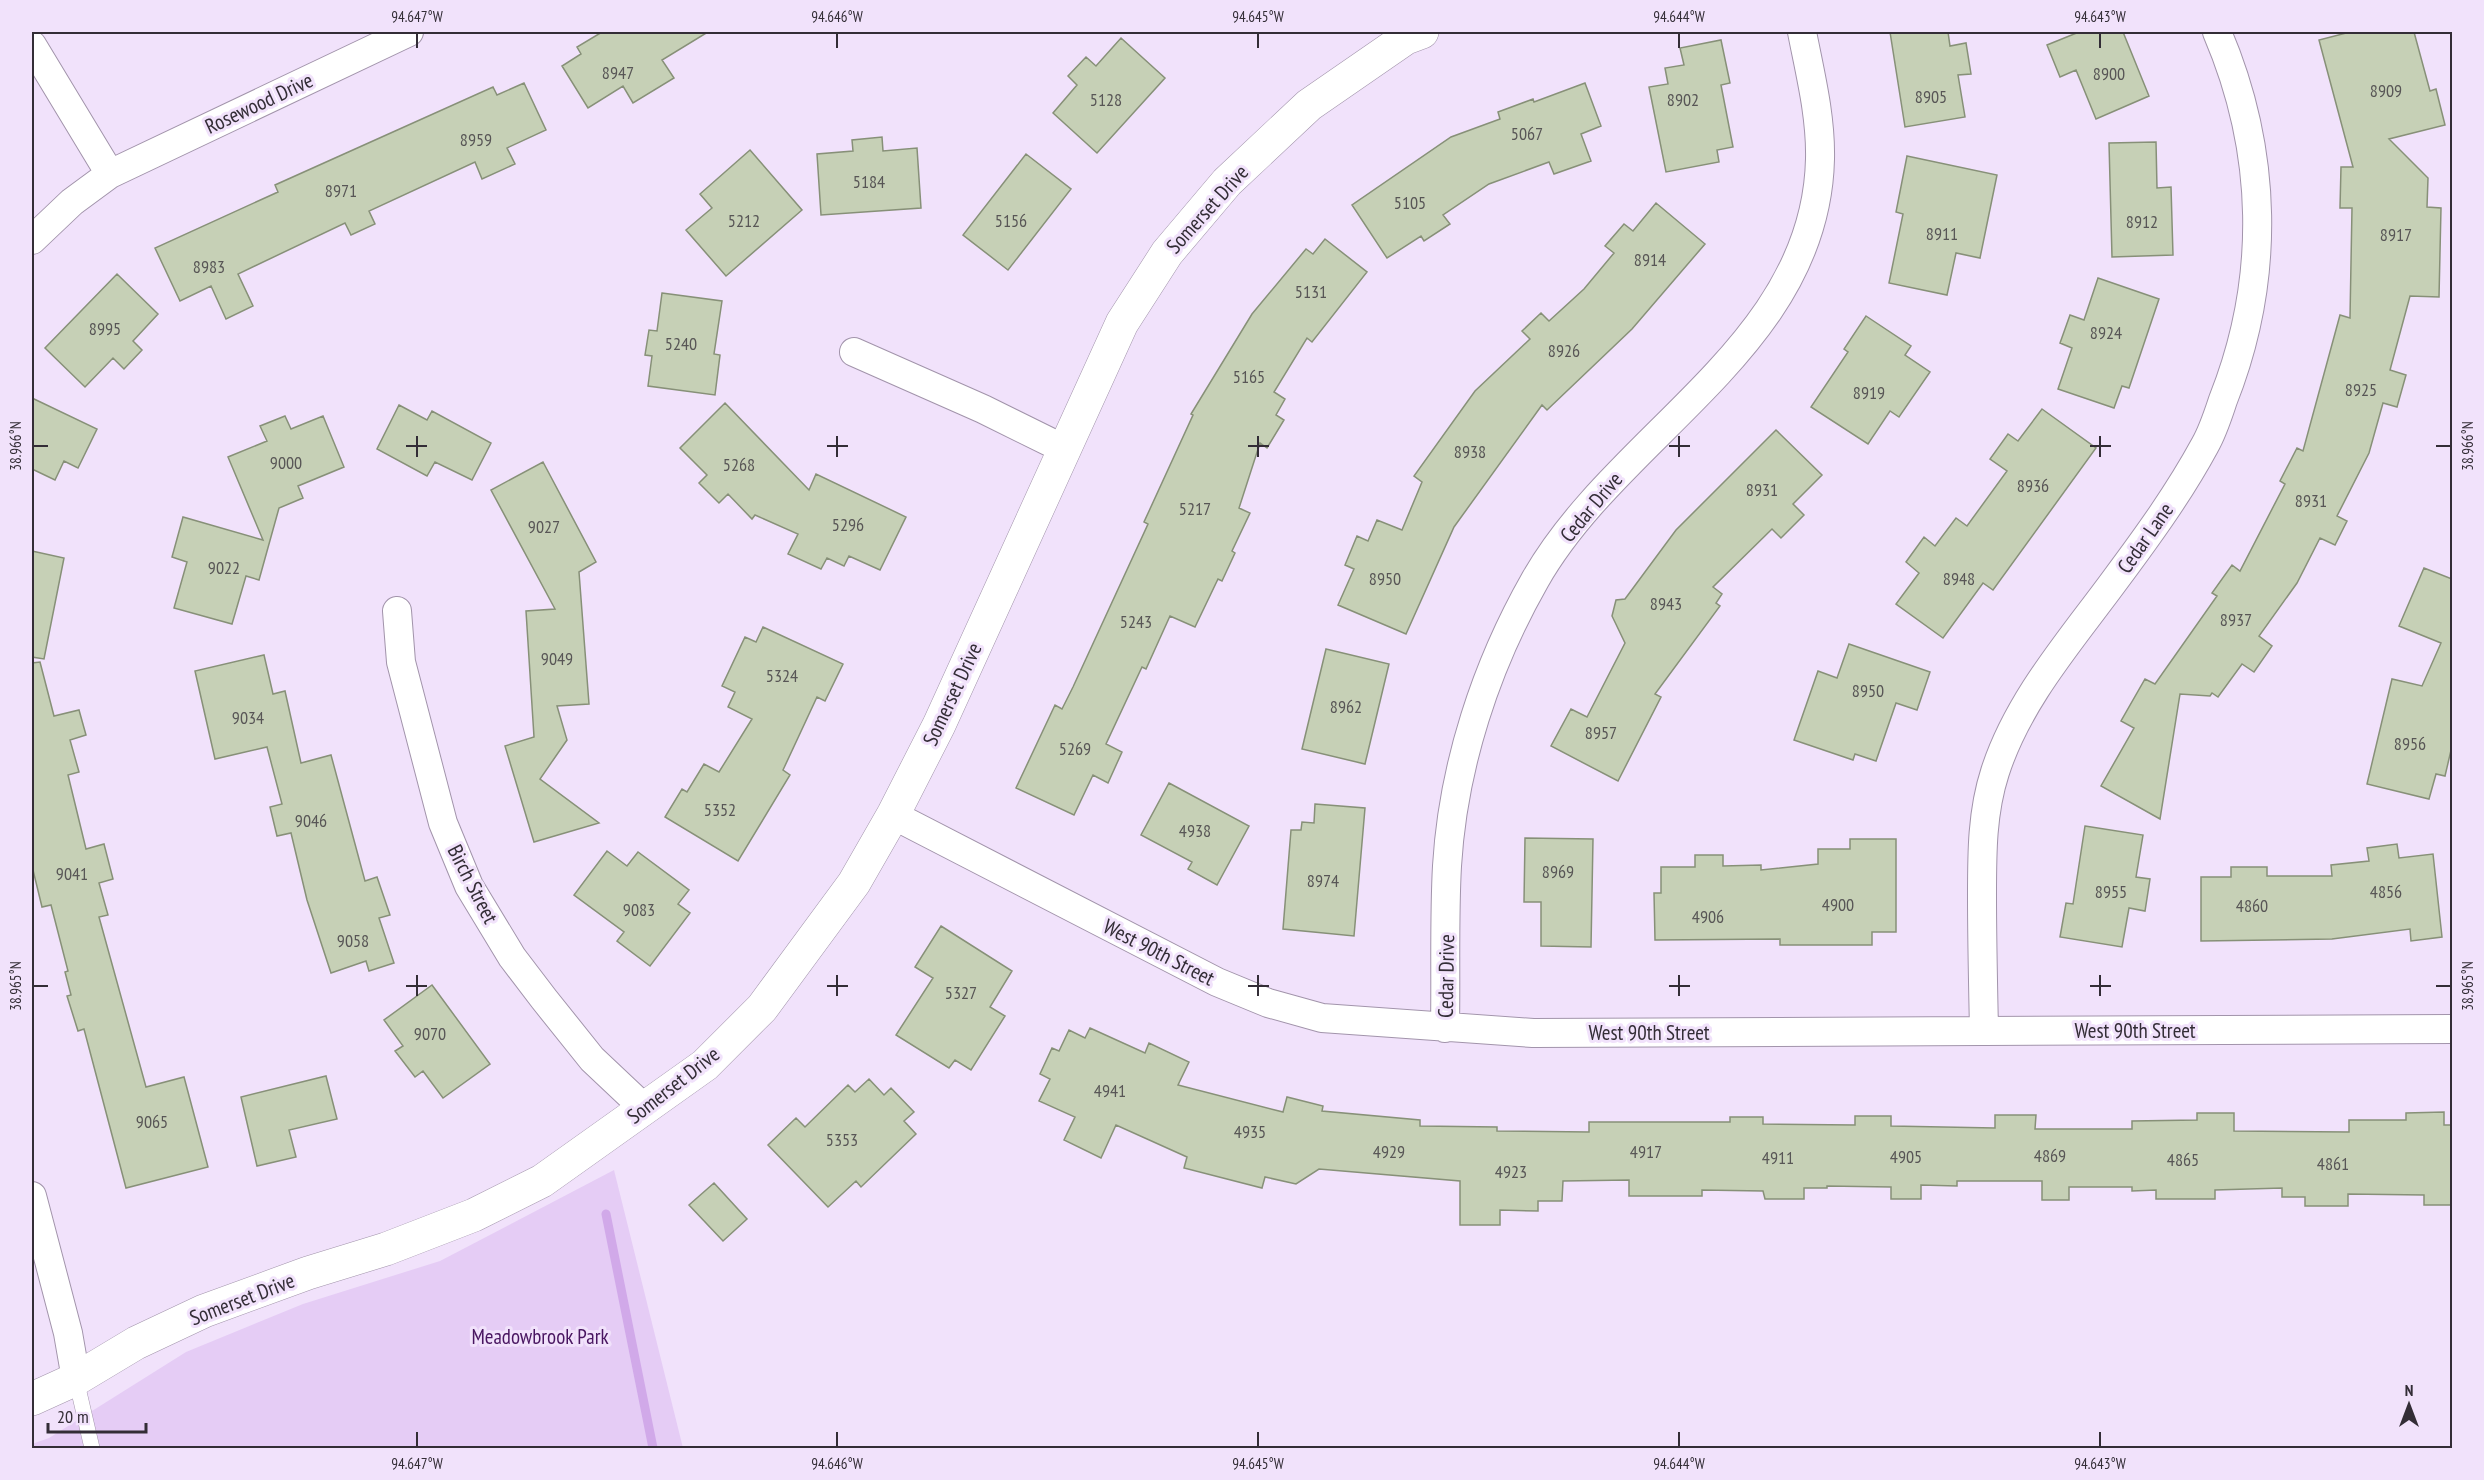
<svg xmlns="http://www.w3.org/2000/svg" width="2484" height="1480" viewBox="0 0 2484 1480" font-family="'PT Sans Narrow',sans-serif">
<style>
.green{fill:#e5ccf5}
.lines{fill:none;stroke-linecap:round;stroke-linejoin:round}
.stream{stroke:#d1a9e9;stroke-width:9}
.building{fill:#c6d0b6;stroke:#879078;stroke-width:1.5}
.lane-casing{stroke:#a294ab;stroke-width:16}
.street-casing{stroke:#a294ab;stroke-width:30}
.secondary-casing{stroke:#a294ab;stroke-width:34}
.lane{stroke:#fff;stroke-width:15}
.street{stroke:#fff;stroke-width:28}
.secondary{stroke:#fff;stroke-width:33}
.ticks{fill:none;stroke:#332d36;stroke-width:2}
.labels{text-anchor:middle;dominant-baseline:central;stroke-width:6;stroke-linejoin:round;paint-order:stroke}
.number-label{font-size:18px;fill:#585656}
.street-label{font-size:21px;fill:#332d36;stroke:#f1e2fb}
.park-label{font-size:21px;fill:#491661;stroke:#f1e2fb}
.neatline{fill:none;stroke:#332d36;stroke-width:2}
.ticks-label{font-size:15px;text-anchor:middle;fill:#332d36}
</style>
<rect width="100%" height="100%" fill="#f1e2fb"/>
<path class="green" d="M614,1170L683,1448H32V1444L49,1438L186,1352L303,1304L440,1261Z"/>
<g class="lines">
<path class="stream" d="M606,1214L653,1448"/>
</g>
<path class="building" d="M602,32H708L662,60L674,78L633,103L623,86L588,108L562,66L581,54L577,47Z
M1890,32H1948L1950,46L1966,43L1971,74L1958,75L1965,117L1905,127Z
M2079,32H2123L2149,96L2096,119L2076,70L2060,77L2047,45Z
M2350,32H2414L2430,91L2436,89L2445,125L2389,139L2428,178L2427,207L2441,208L2439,297L2410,296L2390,370L2406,375L2397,407L2383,403L2369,453L2337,516L2347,521L2335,545L2320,538L2297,583L2259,636L2272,646L2254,672L2242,664L2218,697L2212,693L2210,696L2180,694L2160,819L2101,786L2134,728L2121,721L2145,679L2155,684L2217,596L2212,593L2232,565L2240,571L2285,484L2280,481L2297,448L2303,451L2340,315L2350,318L2352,208H2340L2341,167H2353L2319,40Z
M1121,38L1165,78L1097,153L1053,113L1077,85L1068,76L1086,57L1096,66Z
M1721,40L1730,83L1721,85L1733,147L1717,150L1719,162L1666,172L1649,87L1668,84L1665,68L1684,65L1680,48Z
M524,83L546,130L507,148L515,164L482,179L475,162L369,211L375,224L351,235L345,223L238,274L253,306L226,319L211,286L180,301L155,248L278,192L275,185L493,87L497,95Z
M1585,83L1601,126L1581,134L1591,161L1554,174L1549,162L1489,184L1443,215L1450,224L1424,241L1421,236L1387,258L1352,205L1451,137L1500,119L1498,112L1533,99L1534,102Z
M882,137L883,151L917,148L921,208L821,215L817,154L853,151L852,140Z
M2156,142L2157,188L2171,187L2173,255L2112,257L2109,143Z
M750,150L802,210L726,276L686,230L712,208L700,194Z
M1026,154L1071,189L1008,270L963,235Z
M1907,156L1997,175L1980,258L1956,253L1947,295L1889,283L1903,214L1896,212Z
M1656,203L1705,244L1632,329L1547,410L1542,405L1454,527L1406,634L1338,605L1354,569L1345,565L1357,536L1368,541L1377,520L1402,530L1422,482L1414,476L1475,391L1530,339L1522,331L1541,313L1549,321L1584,289L1614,253L1605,246L1624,224L1633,231Z
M1325,239L1367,272L1312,342L1307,338L1274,392L1285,399L1276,415L1284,420L1267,448L1260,443L1239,508L1250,513L1232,551L1235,553L1222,581L1218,579L1195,627L1170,616L1146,669L1142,667L1106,744L1122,752L1108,783L1093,775L1074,815L1016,788L1055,705L1062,709L1073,687L1148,524L1144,522L1193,415L1191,414L1252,314L1306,249L1313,254Z
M117,274L158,314L133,341L142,350L124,369L113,358L85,387L45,348Z
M2098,278L2159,299L2129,388L2122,386L2114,408L2058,389L2072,348L2060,343L2070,315L2084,320Z
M662,293L722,301L714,354L720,355L715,395L648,386L652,356L645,355L649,330L657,331Z
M1866,316L1911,346L1905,355L1930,372L1899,417L1890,411L1868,444L1811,407L1848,352L1844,349Z
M32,398L97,429L78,468L64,461L55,480L32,469Z
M725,403L809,490L816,474L906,517L880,570L849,556L844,566L827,558L821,569L788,554L798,534L755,515L752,519L728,494L719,503L699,483L707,475L680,448Z
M399,405L427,420L432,411L491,443L472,480L435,462L427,476L377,449Z
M2042,409L2096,448L1993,590L1983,583L1943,638L1896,604L1919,573L1906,562L1924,537L1935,546L1956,518L1967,526L2007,471L1990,459L2008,434L2018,441Z
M285,416L291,429L323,416L344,467L298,486L303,498L279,508L259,580L246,576L232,624L174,608L187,562L172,557L183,517L263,540L228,457L267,441L260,426Z
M1776,430L1822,475L1793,504L1804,515L1781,538L1772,529L1713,587L1722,594L1716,603L1720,606L1655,694L1661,697L1618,781L1551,746L1571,709L1587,717L1625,643L1612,616L1616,600L1625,599L1676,530Z
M543,462L596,562L579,572L589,704L557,706L567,740L540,779L599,823L534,842L505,746L534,737L526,611L555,609L491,490Z
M32,551L64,558L44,659L32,657Z
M2424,568L2452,579V746L2445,776L2436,774L2429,799L2367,784L2392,679L2422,686L2441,643L2399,626Z
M763,627L843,664L825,701L817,697L783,770L790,775L738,861L665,817L682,789L687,792L704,764L719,772L752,719L728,707L735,692L722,686L745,637L756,642Z
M1849,644L1930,672L1917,710L1896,703L1876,761L1855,754L1853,760L1794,740L1818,671L1837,678Z
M1326,649L1389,664L1365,764L1302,749Z
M264,655L273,694L285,691L301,763L331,755L365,881L377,877L390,915L379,918L394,963L369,971L366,961L331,973L307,900L291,833L277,836L270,807L282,804L267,747L215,759L195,671Z
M40,662L54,716L79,710L86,735L70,740L79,772L68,775L86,849L104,844L113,879L99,883L108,915L99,917L146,1087L184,1077L208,1167L126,1188L84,1029L78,1031L67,996L71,995L65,972L68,971L51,905L42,907L32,866V663Z
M1169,783L1249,826L1217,885L1188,869L1192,862L1141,835Z
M1315,804L1365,808L1354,936L1283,929L1291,830H1301L1302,822L1314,823Z
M2085,826L2143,835L2136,877L2150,879L2145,911L2129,908L2122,947L2060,937L2066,903L2073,904Z
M1525,838L1593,839L1591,947L1541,946V902H1524Z
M1850,839H1896V932H1872V945H1780V939L1655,940L1654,893H1661V867H1695V855H1723V866L1761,865V870L1818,864V849H1850Z
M2397,844L2399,858L2433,854L2442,937L2411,941L2410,929L2332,939L2201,941V877H2231V867H2267V876H2332L2331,865L2369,861L2367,848Z
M607,851L627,866L638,852L689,890L678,904L690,913L650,966L617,941L624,932L574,895Z
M941,926L1012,971L990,1007L1005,1016L971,1070L955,1060L949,1068L896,1035L933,978L915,967Z
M432,985L490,1064L443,1098L423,1071L415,1077L395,1051L403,1046L384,1020Z
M1090,1028L1145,1053L1149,1043L1189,1062L1178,1085L1283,1112L1287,1097L1323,1106L1322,1111L1420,1120V1126L1497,1127V1131L1589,1132V1122H1730V1117H1763V1124L1855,1125V1116H1891V1126L1995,1128V1115H2036L2035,1129H2132V1121L2197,1120V1113H2234V1131L2349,1132V1120H2406V1113L2444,1112V1125H2452V1205H2424V1195L2348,1194V1206H2305V1197H2282V1188L2215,1190V1199H2156V1190L2132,1191V1187H2069V1200H2042V1181H1957V1186L1921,1185V1199H1891V1187L1827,1186V1188H1804V1199H1765L1763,1191L1702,1190V1196H1629V1180L1563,1181L1562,1201H1538V1211L1500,1210V1225H1460V1181L1319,1169L1296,1184L1265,1177L1262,1188L1184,1168L1187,1157L1116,1125L1101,1158L1064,1140L1075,1117L1039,1101L1050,1079L1040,1074L1052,1048L1059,1051L1069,1030L1085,1038Z
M326,1076L337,1119L289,1130L296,1157L257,1166L241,1097Z
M869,1079L884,1095L891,1088L914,1112L904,1121L916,1134L861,1187L856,1181L828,1207L768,1145L796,1118L805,1127L848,1085L855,1092Z
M714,1183L747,1219L723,1241L689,1205Z"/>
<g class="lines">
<g class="lane-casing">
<path id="lane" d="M76,1379L92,1448"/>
</g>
<g class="street-casing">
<path id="street" d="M32,45L110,174
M32,240L72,202L110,174L409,32
M854,352L983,409L1064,449
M397,611L401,662L443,823L469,886L512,957L544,999L592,1059L645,1109
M893,815L1217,982L1268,1003L1322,1018L1533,1033L2452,1029
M1445,1028C1446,974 1444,920 1447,866C1453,766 1486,666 1535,580C1619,432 1816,346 1820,159C1821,116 1810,73 1802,32
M1984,1030C1983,985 1982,940 1982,895C1982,853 1982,812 1995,772C2018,700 2071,640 2115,580C2147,537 2179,493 2205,445C2213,431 2218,415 2223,400C2271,279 2268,151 2217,32
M32,1196L68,1333L76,1379"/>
</g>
<g class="secondary-casing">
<path id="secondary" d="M32,1399L76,1379L136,1343L204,1311L308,1273L386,1249L474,1215L542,1181L705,1065L762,1008L854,883L893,815L939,725L1122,323L1167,253L1227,182L1309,105L1406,38L1422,32"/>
</g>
<use href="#lane" class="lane"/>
<use href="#street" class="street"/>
<use href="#secondary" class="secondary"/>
</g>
<path class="ticks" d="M417,33V48M837,33V48M1258,33V48M1679,33V48M2100,33V48M417,436V457M837,436V457M1258,436V457M1679,436V457M2100,436V457M33,446H48M406,446H427M827,446H848M1248,446H1269M1669,446H1690M2090,446H2111M2436,446H2451M417,975V996M837,975V996M1258,975V996M1679,975V996M2100,975V996M33,986H48M406,986H427M827,986H848M1248,986H1269M1669,986H1690M2090,986H2111M2436,986H2451M417,1432V1447M837,1432V1447M1258,1432V1447M1679,1432V1447M2100,1432V1447"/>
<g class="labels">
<g class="number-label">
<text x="618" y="72">8947</text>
<text x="2109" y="73">8900</text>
<text x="2386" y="90">8909</text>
<text x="1931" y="96">8905</text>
<text x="1106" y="99">5128</text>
<text x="1683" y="99">8902</text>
<text x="1527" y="133">5067</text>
<text x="476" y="139">8959</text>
<text x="869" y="181">5184</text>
<text x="341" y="190">8971</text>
<text x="1410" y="202">5105</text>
<text x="744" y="220">5212</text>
<text x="1011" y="220">5156</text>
<text x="2142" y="221">8912</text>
<text x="1942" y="233">8911</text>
<text x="2396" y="234">8917</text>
<text x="1650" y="259">8914</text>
<text x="209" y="266">8983</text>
<text x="1311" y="291">5131</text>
<text x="105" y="328">8995</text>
<text x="2106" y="332">8924</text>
<text x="681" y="343">5240</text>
<text x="1564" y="350">8926</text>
<text x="1249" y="376">5165</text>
<text x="2361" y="389">8925</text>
<text x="1869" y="392">8919</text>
<text x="1470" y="451">8938</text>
<text x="286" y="462">9000</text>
<text x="739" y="464">5268</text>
<text x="2033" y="485">8936</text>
<text x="1762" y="489">8931</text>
<text x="2311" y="500">8931</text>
<text x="1195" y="508">5217</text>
<text x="848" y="524">5296</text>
<text x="544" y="526">9027</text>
<text x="224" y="567">9022</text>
<text x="1385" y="578">8950</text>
<text x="1959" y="578">8948</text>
<text x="1666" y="603">8943</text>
<text x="2236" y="619">8937</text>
<text x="1136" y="621">5243</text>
<text x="557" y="658">9049</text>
<text x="782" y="675">5324</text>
<text x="1868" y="690">8950</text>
<text x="1346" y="706">8962</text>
<text x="248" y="717">9034</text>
<text x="1601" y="732">8957</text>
<text x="2410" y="743">8956</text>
<text x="1075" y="748">5269</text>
<text x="720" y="809">5352</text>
<text x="311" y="820">9046</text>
<text x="1195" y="830">4938</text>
<text x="1558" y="871">8969</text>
<text x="72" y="873">9041</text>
<text x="1323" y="880">8974</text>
<text x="2111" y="891">8955</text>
<text x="2386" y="891">4856</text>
<text x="1838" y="904">4900</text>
<text x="2252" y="905">4860</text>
<text x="639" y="909">9083</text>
<text x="1708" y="916">4906</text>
<text x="353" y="940">9058</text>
<text x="961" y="992">5327</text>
<text x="430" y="1033">9070</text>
<text x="1110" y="1090">4941</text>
<text x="152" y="1121">9065</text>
<text x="1250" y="1131">4935</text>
<text x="842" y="1139">5353</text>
<text x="1389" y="1151">4929</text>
<text x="1646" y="1151">4917</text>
<text x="2050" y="1155">4869</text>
<text x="1906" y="1156">4905</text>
<text x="1778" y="1157">4911</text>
<text x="2183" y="1159">4865</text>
<text x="2333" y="1163">4861</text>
<text x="1511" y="1171">4923</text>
</g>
<g class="street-label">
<text transform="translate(259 103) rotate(-25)">Rosewood Drive</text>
<text transform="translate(1207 209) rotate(-48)">Somerset Drive</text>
<text transform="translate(1591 507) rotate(-50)">Cedar Drive</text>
<text transform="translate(2145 538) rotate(-55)">Cedar Lane</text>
<text transform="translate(952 694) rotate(-65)">Somerset Drive</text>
<text transform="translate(473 884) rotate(63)">Birch Street</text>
<text transform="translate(1159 952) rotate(27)">West 90th Street</text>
<text transform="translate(1446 976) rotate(-89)">Cedar Drive</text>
<text x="2135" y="1030">West 90th Street</text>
<text x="1649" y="1032">West 90th Street</text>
<text transform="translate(673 1085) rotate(-38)">Somerset Drive</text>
<text transform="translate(242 1299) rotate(-21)">Somerset Drive</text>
</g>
<g class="park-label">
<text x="540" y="1336">Meadowbrook Park</text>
</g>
</g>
<rect width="2484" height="1480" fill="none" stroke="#f1e2fb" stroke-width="66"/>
<g transform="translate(2409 1405)" stroke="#f1e2fb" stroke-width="4.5" paint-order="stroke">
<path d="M0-4.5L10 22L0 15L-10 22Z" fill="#332d36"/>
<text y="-9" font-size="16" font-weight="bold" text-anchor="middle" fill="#332d36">N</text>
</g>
<path d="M48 1423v9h98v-9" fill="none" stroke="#332d36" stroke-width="3"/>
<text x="57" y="1423" font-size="18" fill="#332d36" stroke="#f1e2fb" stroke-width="4.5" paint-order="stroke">20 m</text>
<rect x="33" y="33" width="2418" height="1414" class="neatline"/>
<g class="ticks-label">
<text x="417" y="22">94.647°W</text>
<text x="837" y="22">94.646°W</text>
<text x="1258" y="22">94.645°W</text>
<text x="1679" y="22">94.644°W</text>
<text x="2100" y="22">94.643°W</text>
<text transform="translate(16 446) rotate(-90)" y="5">38.966°N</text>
<text transform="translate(2468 446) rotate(-90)" y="5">38.966°N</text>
<text transform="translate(16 986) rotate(-90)" y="5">38.965°N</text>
<text transform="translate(2468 986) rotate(-90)" y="5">38.965°N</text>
<text x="417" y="1469">94.647°W</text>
<text x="837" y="1469">94.646°W</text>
<text x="1258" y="1469">94.645°W</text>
<text x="1679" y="1469">94.644°W</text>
<text x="2100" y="1469">94.643°W</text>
</g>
</svg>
